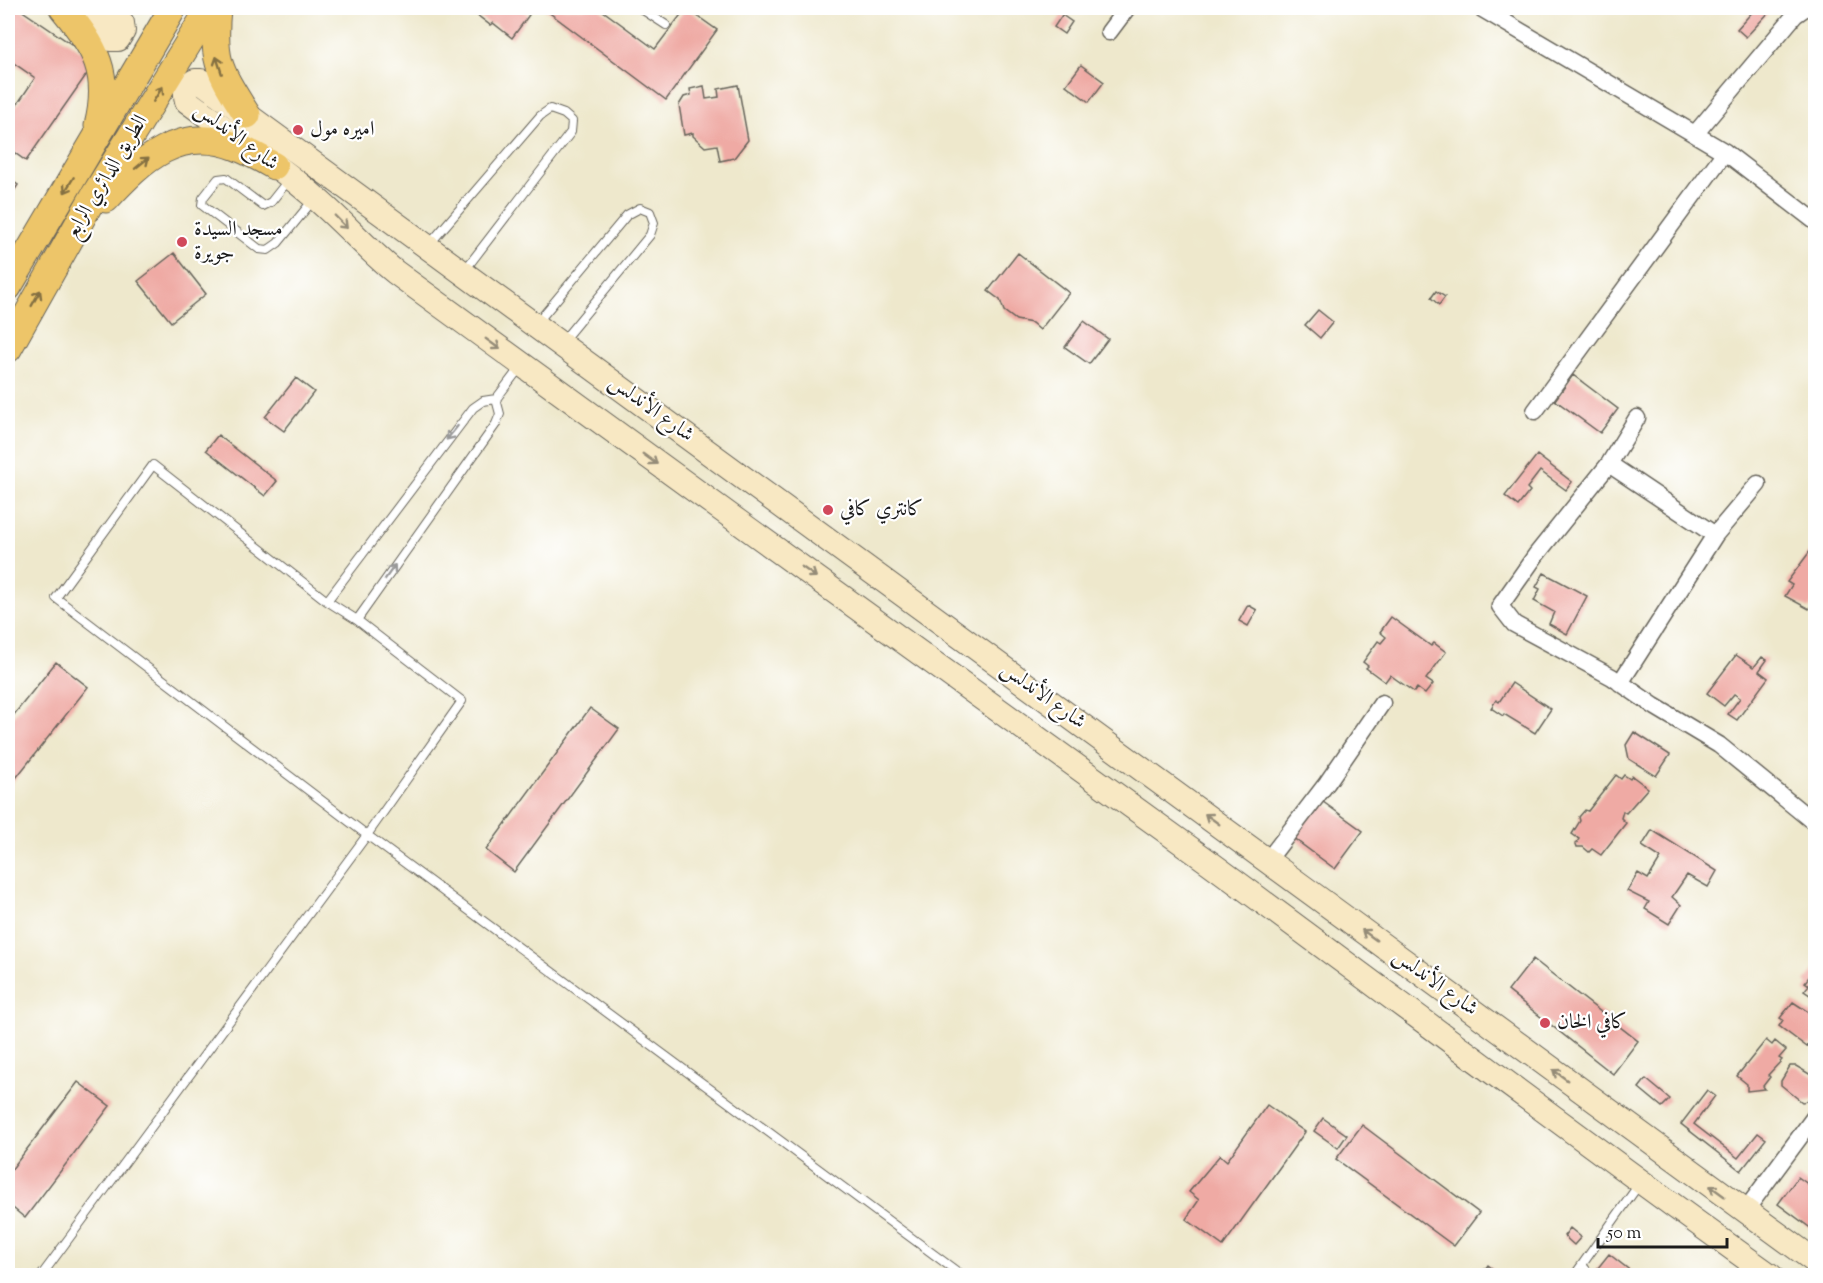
<svg xmlns="http://www.w3.org/2000/svg" width="1823" height="1283" viewBox="0 0 1823 1283" font-family="'Sorts Mill Goudy',Amiri,serif">
<style>
.building{fill:#efaaa4}
.lines{fill:none;stroke-linecap:round;stroke-linejoin:round}
.service-casing{stroke:#66635a;stroke-width:10}
.minor-casing{stroke:#66635a;stroke-width:19}
.secondary-casing{stroke:#66635a;stroke-width:26}
.primary-casing{stroke:#66635a;stroke-width:29}
.service{stroke:#fff;stroke-width:8}
.minor{stroke:#fff;stroke-width:16}
.secondary{stroke:#f8e8c3;stroke-width:24}
.primary{stroke:#edc569;stroke-width:27}
.oneway{stroke:#847042}
.oneway2{stroke:#958c78}
.oneway3{stroke:#999}
.poi-dot{fill:#d1495b;stroke:#fff;stroke-width:2}
.labels{text-anchor:middle;dominant-baseline:central;stroke-width:4.5;stroke-linejoin:round;paint-order:stroke}
.poi-label{font-size:21px;fill:#1c1c1c;stroke:#fff;text-anchor:start}
.street-label{font-size:21px;fill:#1c1c1c;stroke:#fff}
</style>
<rect width="100%" height="100%" fill="#fff"/>
<filter id="ink" filterUnits="userSpaceOnUse"><feTurbulence type="fractalNoise" baseFrequency=".0167" numOctaves="2"/><feDisplacementMap in="SourceGraphic" scale="12" xChannelSelector="R" yChannelSelector="G"/><feConvolveMatrix kernelMatrix="1 2 1 2 8 2 1 2 1" color-interpolation-filters="sRGB"/></filter>
<filter id="wash" filterUnits="userSpaceOnUse"><feTurbulence type="fractalNoise" baseFrequency=".008" numOctaves="4" result="noise"/><feDisplacementMap in="SourceGraphic" scale="24" xChannelSelector="R" yChannelSelector="G"/><feGaussianBlur stdDeviation="1.35" result="paint"/><feColorMatrix in="noise" values="0 0 0 0 0 0 0 0 0 0 0 0 0 0 0 0 0 1.4 0 .05"/><feComposite in="paint" operator="in"/></filter>
<g filter="url(#wash)">
<rect width="100%" height="100%" fill="#eee8cc"/>
<g id="blocks">
<path class="building" d="M8,8H18L96,61L26,161L8,148V118L35,78L8,59Z
M468,8H519L529,15L512,38L493,23L490,25Z
M543,8H599L655,49L686,8L717,30L666,100Z
M1756,8H1773L1746,37L1737,29Z
M1062,15L1072,22L1064,34L1054,27Z
M1081,65L1104,82L1089,102L1066,85Z
M738,85L748,140L734,158L720,161L717,145L705,147L693,136V133L684,135L679,105L684,97L691,95L690,89L704,86L706,99L719,97L718,89Z
M8,178L18,185L8,200Z
M174,253L206,294L171,322L138,281Z
M1018,253L1069,293L1040,330L1032,323L1016,320L1004,311L1000,300L988,291Z
M1436,291L1445,297L1439,305L1431,298Z
M1318,310L1333,322L1320,338L1305,325Z
M1084,321L1108,339L1089,364L1065,347Z
M1573,375L1618,409L1600,433L1555,400Z
M296,378L314,392L284,431L265,417Z
M218,435L277,481L265,496L206,450Z
M1537,455L1572,482L1566,490L1540,471L1527,488L1530,491L1518,506L1505,496Z
M1814,546L1816,604L1813,602L1809,609L1785,596L1792,585L1787,582Z
M1544,573L1587,596L1567,634L1549,624L1554,612L1534,601L1540,589L1536,587Z
M1248,605L1257,610L1248,626L1239,621Z
M1391,617L1431,646L1434,643L1446,652L1426,679L1433,684L1425,694L1417,688L1414,692L1390,675L1385,682L1366,668L1368,666L1363,662L1378,641L1381,643L1386,637L1380,632Z
M1736,655L1754,667L1762,657L1767,660L1759,671L1768,678L1737,720L1728,714L1740,698L1734,694L1724,706L1707,693Z
M56,662L88,687L8,788V722Z
M1512,683L1551,709L1535,733L1504,714L1503,716L1491,708L1496,700L1499,702Z
M590,708L619,729L514,872L486,850Z
M1634,732L1670,755L1656,776L1629,759L1626,745Z
M1616,775L1621,779L1624,775L1630,779L1632,776L1648,788L1626,813L1623,811L1621,818L1626,823L1601,855L1592,849L1589,852L1583,847H1577L1576,844L1579,839L1572,834L1580,821L1579,817L1585,810L1588,811Z
M1319,799L1363,831L1335,869L1292,837Z
M1652,830L1717,871L1708,887L1687,875L1672,897L1681,905L1669,924L1645,909L1649,902L1627,891L1638,873L1648,879L1661,858L1642,846Z
M1533,959L1638,1041L1613,1074L1508,991Z
M1816,968V999L1804,991L1809,985L1805,982Z
M1793,1002L1816,1017V1040L1810,1046L1809,1044L1807,1047L1779,1026L1783,1020L1780,1018Z
M1766,1040L1772,1045L1775,1041L1786,1050L1779,1058L1782,1060L1768,1075L1770,1077L1763,1086L1765,1089L1747,1091V1084L1737,1076Z
M1790,1066H1796L1816,1078V1095L1812,1100L1802,1102L1781,1085V1081Z
M1646,1079L1670,1099L1662,1107L1639,1088Z
M78,1082L110,1106L25,1218L8,1204V1174Z
M1707,1090L1715,1096L1694,1124L1738,1158L1758,1133L1766,1139L1741,1171L1681,1124Z
M1267,1105L1305,1132L1223,1246L1186,1219L1199,1200L1189,1192L1220,1155L1227,1161Z
M1323,1118L1347,1135L1338,1148L1314,1131Z
M1362,1125L1479,1213L1454,1246L1336,1159Z
M1798,1177L1816,1190V1232L1778,1204Z
M1570,1228L1581,1237L1574,1245L1564,1236Z
M1609,1254L1632,1272L1630,1276L1593,1274Z
M1488,1265L1502,1276H1480Z"/>
</g>
</g>
<g filter="url(#ink)">
<use href="#blocks" fill-opacity="0" stroke="#66635a" stroke-width="1.5"/>
<g class="lines">
<g class="service-casing">
<path id="service" d="M640,8L666,25
M290,178L271,202L263,206L226,178L218,179L203,198L202,205L259,249L268,250L278,243L314,199
M428,246L540,116L550,109L564,114L572,121L571,132L465,270
M536,324L627,215L640,208L650,212L654,223L650,235L561,343
M327,601L473,408L483,401L496,399L521,366
M357,620L496,424L500,414L496,399
M1582,1265L1591,1276
M41,1276L367,835L462,701L357,620L327,601L153,465L56,598L367,835L963,1276
M1574,1276L1640,1183"/>
</g>
<g class="minor-casing">
<path id="minor" d="M1481,8L1725,152L1816,222
M1109,32L1127,8
M1695,134L1795,15L1805,8
M1535,411L1725,152
M1637,418L1609,464L1536,555L1500,606L1514,624L1612,677L1654,706L1719,745L1816,824
M1609,464L1715,535L1620,683
M1715,535L1758,484
M1268,860L1327,783L1382,703
M1745,1211L1816,1115"/>
</g>
<g class="secondary-casing">
<path id="secondary" d="M70,11L110,39H118L123,31L122,23L100,8
M1771,1276C1581,1140 1394,998 1206,860C936,663 664,470 395,272C368,250 346,225 320,202C279,165 231,134 187,101C184,91 187,86 195,81H201L247,115L1816,1262"/>
</g>
<g class="primary-casing">
<path id="primary" d="M63,8C96,48 111,73 98,126
M217,8C212,62 219,70 247,115
M106,199C142,160 180,124 237,147C249,152 262,159 274,166
M8,287L173,8
M8,349L94,196L210,8"/>
</g>
<use href="#service" class="service"/>
<use href="#minor" class="minor"/>
<use href="#secondary" class="secondary"/>
<use href="#primary" class="primary"/>
</g>
<defs><path id="oneway-shaft" d="M-6 0H5M1.5-3L5.5 0L1.5 3" fill="none" stroke-width="1.6" stroke-linecap="round" stroke-linejoin="round" transform="scale(1.5)"/></defs>
<g class="oneway">
<use href="#oneway-shaft" transform="translate(219 65) rotate(-108)"/>
<use href="#oneway-shaft" transform="translate(158 94) rotate(-58)"/>
<use href="#oneway-shaft" transform="translate(142 163) rotate(-39)"/>
<use href="#oneway-shaft" transform="translate(69 185) rotate(121)"/>
<use href="#oneway-shaft" transform="translate(36 298) rotate(-61)"/>
</g>
<g class="oneway2">
<use href="#oneway-shaft" transform="translate(341 222) rotate(46)"/>
<use href="#oneway-shaft" transform="translate(493 344) rotate(36)"/>
<use href="#oneway-shaft" transform="translate(650 459) rotate(36)"/>
<use href="#oneway-shaft" transform="translate(809 572) rotate(35)"/>
<use href="#oneway-shaft" transform="translate(1212 819) rotate(-144)"/>
<use href="#oneway-shaft" transform="translate(1369 935) rotate(-144)"/>
<use href="#oneway-shaft" transform="translate(1560 1075) rotate(-144)"/>
<use href="#oneway-shaft" transform="translate(1717 1191) rotate(-144)"/>
</g>
<g class="oneway3">
<use href="#oneway-shaft" transform="translate(452 433) rotate(129)"/>
<use href="#oneway-shaft" transform="translate(390 572) rotate(-55)"/>
</g>
</g>
<g class="poi-dot">
<circle cx="298" cy="130" r="6"/>
<circle cx="182" cy="242" r="6"/>
<circle cx="828" cy="510" r="6"/>
<circle cx="1545" cy="1023" r="6"/>
</g>
<g class="labels">
<g class="poi-label">
<text x="310" y="130">اميره مول</text>
<text x="194" y="230">مسجد السيدة<tspan x="194" dy="24">جويرة</tspan></text>
<text x="840" y="510">كانتري كافي</text>
<text x="1557" y="1023">كافي الخان</text>
</g>
<g class="street-label">
<text transform="translate(236 137) rotate(37)">شارع الأندلس</text>
<text transform="translate(107 177) rotate(-59)">الطريق الدائري الرابع</text>
<text transform="translate(651 409) rotate(36)">شارع الأندلس</text>
<text transform="translate(1043 696) rotate(36)">شارع الأندلس</text>
<text transform="translate(1435 983) rotate(36)">شارع الأندلس</text>
</g>
</g>
<rect width="1823" height="1283" fill="none" stroke="#fff" stroke-width="30"/>
<path d="M1598 1238v9h129v-9" fill="none" stroke="#1c1c1c" stroke-width="3"/>
<text x="1607" y="1238" font-size="18" fill="#1c1c1c" stroke="#ffffff" stroke-width="4.5" paint-order="stroke">50 m</text>
</svg>
